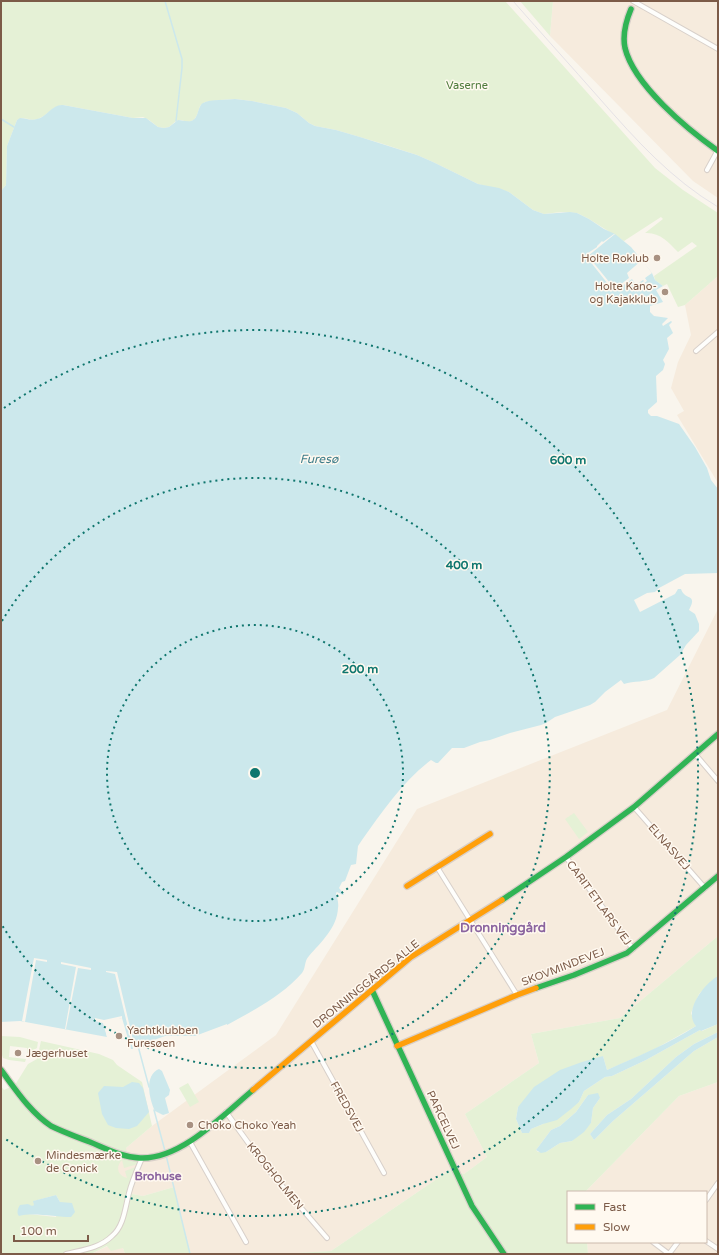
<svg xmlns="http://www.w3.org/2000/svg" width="719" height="1255" viewBox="0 0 719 1255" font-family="'Varela Round',sans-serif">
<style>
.residential{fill:#f6ebdd}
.green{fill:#e5f1d6;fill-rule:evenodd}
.water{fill:#cce8ec}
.pier{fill:#f9f5ed}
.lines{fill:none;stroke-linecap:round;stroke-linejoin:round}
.stream{stroke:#cce8ec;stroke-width:1.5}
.street-casing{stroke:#d8d0ca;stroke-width:6}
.fast-casing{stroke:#d9d0c9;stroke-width:8}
.slow-casing{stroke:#d9d0c9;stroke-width:8}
.street{stroke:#fefefc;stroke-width:4}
.fast{stroke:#30b455;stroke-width:5.5}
.slow{stroke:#ff9f0a;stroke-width:5.5}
.tram{stroke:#e5e2e6;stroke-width:1}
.ring{fill:none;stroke:#0f766e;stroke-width:2;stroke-dasharray:2 4}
.poi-dot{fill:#a89182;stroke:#fff9f0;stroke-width:1.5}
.labels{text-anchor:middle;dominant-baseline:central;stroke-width:3;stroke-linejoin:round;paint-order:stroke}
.park-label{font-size:11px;fill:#4f7c3c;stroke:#fff9f0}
.poi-label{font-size:11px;fill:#7c5b48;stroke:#fff9f0;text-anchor:start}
.street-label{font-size:11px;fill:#7c5b48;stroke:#fff9f0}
.water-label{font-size:12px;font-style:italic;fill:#3c7c89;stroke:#fff9f0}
.neighbourhood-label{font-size:12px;font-weight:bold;fill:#8b649f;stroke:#fff9f0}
.quarter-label{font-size:13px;font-weight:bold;fill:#8b649f;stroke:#fff9f0}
.centre{fill:#0f766e;stroke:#fff9f0;stroke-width:2}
.ring-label{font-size:12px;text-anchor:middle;font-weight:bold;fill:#0f766e;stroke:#fff9f0;stroke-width:3;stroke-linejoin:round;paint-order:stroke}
</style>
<rect width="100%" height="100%" fill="#f9f5ed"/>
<path class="residential" d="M553,1H718V198L693,181L550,36Z
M718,276V483L677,415L684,411L671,388L678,362L691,335L685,305Z
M718,609V936L620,1018L531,1034L539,1063L465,1114L487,1157L464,1174L450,1170L331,1251L282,1254H191L174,1187L143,1196L127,1193L116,1168L126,1148L152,1126L276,1035L417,809L667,710Z
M718,1082V1254H588L587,1242H706V1192H585L679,1096Z
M108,1246L123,1248L125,1254H91Z"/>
<path class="green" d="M1,1H505L655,168L683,190L718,213V276L685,305L678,307L667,284L663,286L655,280L654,276L697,246L692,242L678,252C668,242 660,232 645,233L663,219L661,217L624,241L589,219L577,213L561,212L544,214L533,210L509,192L478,184L433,162L417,155L380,143L336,130L315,126L309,123L297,113L286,108L252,101L235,99L220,100L205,102L200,106L197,115L194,120L188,122L181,120L176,121L169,127L164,128L158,127L149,120L143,117L133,118L63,105C51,107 48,115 38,119C30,122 25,115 17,120L7,146L6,185L1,191Z
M520,1H553L550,36Z
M574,813L588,832L579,839L565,819Z
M718,936V976L699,994L691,1013L696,1026L653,1050L607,1070L603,1056L518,1107L516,1119L522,1133H529L531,1129L543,1124L579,1102L584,1091L605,1077L612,1076L646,1060L700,1030L702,1031L718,1024V1032L694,1044L676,1057L631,1099L607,1115L590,1134L594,1140L613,1121L694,1051L718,1037V1082L679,1096L585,1192H568V1242H587L588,1254H282L331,1251L450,1170L464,1174L487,1157L465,1114L539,1063L531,1034L620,1018ZM588,1095L600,1098L593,1108L591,1123L572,1141L560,1143L546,1152H538L536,1150L551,1130L560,1126L576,1112Z
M1,1036L20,1037L38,1042L37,1048L28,1053H27V1048L10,1046L9,1057L26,1059L25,1062L9,1060L3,1058L1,1052Z
M41,1041L99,1054L113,1060L117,1065L142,1082L152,1126L126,1148L128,1159H138V1164L124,1168L122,1160C115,1167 118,1176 127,1178L125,1171L136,1167L127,1193L143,1196L174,1187L191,1254H125L123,1248L111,1251L107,1246L91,1254H1V1086L4,1090L15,1085L28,1064L37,1059ZM56,1195L60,1202L56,1217L28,1214L34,1205V1201Z
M188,1083L199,1102L190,1107L179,1088Z"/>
<path class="water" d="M235,99L252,101L286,108L297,113L309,123L315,126L336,130L360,137L417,155L433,162L478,184L499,188L509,192L533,210L544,214L570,212L577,213L589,219L604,229L615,234L631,247L652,273L655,280L663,286L656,290L663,302L650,306V312L654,316L668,318L662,324L663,326L671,321L672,322L669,325L673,333L667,338L669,349L663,360L665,364L663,370L656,376L657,402L648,410V413L651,416H657L679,424L695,447L707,468L711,480L718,489V573L685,574L659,588L655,592L647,593L634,600L640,612L675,594L678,589H681C685,601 698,593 689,610L695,614L699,624V631L686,645L680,655L654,678C647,682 633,681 624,684L621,680L605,692L595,702L590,705L555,717L546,723L541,725L510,733L490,740L480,742L464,748H452L438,763H436L431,760C403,781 382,812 362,840L358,846L356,864L351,865L345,881L342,882L339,888L344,894L343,895L337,892L336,893C337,898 339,903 338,908C337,928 321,942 309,956C304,961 306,968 302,973C282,996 254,1010 227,1025V1024L195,1036H165L137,1046L135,1039L131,1040L133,1049H131L122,1018L104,1023L107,1037L20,1021L1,1022V191L6,185L7,146L17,120L20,118C25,118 31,121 37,119C47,117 52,104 63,105L133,118H146L158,127L164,128L169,127L178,120C182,120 187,122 191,121C199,119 197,107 203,103C210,99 227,100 235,99Z
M718,976V1024L701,1031L700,1030L646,1060L612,1076L605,1077L584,1091L579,1102L571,1109L557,1120L543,1124L531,1129L529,1133H522L516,1119L518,1107L534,1087L560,1070L582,1062L603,1056L607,1070C638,1056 668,1044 696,1026C683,1011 704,984 718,976Z
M718,1032V1037L694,1051L613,1121L594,1140L590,1134L607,1115L631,1099L676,1057L694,1044Z
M159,1069L162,1071L170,1090L169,1095L165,1098L169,1113L163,1115L155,1111C149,1099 144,1075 159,1069Z
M132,1082L139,1083L143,1088L149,1112L137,1126L129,1129L116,1128L108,1125L102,1114L98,1093L104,1086L123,1087Z
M598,1093L600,1098L593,1108L591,1123L584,1132L572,1141L560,1143L546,1152L541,1153L536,1150L551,1130L560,1126L576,1112L588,1095Z
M56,1195L60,1202L72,1203L75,1212L71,1217C57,1217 32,1212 19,1216C16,1213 18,1208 20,1205L28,1204L32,1206L34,1205L33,1201Z"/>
<path class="pier" d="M614,234H615L588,256L610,283L608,284L585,255L597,247V246L602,241L603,242Z
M642,260L652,273L645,278L647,281L639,287L638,286L644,281L643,280L636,285L632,279L618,289L617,287L629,278L627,273Z
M34,958L47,960V962L36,960L25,1022L22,1021Z
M61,962L91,968V970L78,968L66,1029H65L76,967L61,964Z
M106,971L117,972L133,1040H131L115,974L106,972Z
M122,1016V1018L119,1019L120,1021L106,1024L109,1037H107L103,1023L95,1021V1018L104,1020Z"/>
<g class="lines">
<path class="stream" d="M165,1L182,59V68L176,121
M1,119L14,127
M138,1046L149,1087
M154,1110L165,1151
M166,1155L190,1254"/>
<g class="street-casing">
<path id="street" d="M633,1L718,49
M707,170L718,150
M696,351L718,332
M695,754L718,781
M634,807L705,888
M566,857L633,949
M437,867L517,995
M311,1041L384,1173
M226,1112L265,1166L327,1238
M190,1142L246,1242
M706,1200L718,1183
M706,1241L718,1249
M653,1242L669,1254
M66,1254C82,1250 100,1248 112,1236C124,1226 125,1208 129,1193C132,1181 137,1170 142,1158
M669,1254L678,1242"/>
</g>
<g class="fast-casing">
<path id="fast" d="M631,9C626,21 622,34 625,48C634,85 687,129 718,151
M502,900L566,857L634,807L718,734
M536,988L574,975L627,953L718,876
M372,990L472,1206L504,1254
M1,1070C16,1090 30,1112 51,1126C63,1132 77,1137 90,1142C107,1149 122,1157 140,1158C181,1160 224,1114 253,1090"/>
</g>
<g class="slow-casing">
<path id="slow" d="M407,886L490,834
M397,1046L517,995L536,988
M253,1090L411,957L502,900"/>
</g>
<use href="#street" class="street"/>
<use href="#fast" class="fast"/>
<use href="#slow" class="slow"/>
<path class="tram" d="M513,1C542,34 571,66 600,99C636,140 671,179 718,207"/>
</g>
<g class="ring">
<circle cx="255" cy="773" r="148"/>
<path d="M2 621A295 295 0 1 1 2 925"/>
<path d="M4 408A443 443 0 1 1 4 1138"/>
</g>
<g class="poi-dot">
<circle cx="657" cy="258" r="4"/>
<circle cx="665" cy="292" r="4"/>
<circle cx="119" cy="1036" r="4"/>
<circle cx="18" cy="1053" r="4"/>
<circle cx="190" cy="1125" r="4"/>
<circle cx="38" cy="1161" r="4"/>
</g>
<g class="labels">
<g class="park-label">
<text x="467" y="85">Vaserne</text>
</g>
<g class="poi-label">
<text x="649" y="258" text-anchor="end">Holte Roklub</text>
<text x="657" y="286" text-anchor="end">Holte Kano-<tspan x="657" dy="13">og Kajakklub</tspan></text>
<text x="127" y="1030">Yachtklubben<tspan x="127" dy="13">Furesøen</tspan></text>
<text x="26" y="1053">Jægerhuset</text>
<text x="198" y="1125">Choko Choko Yeah</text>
<text x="46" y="1155">Mindesmærke<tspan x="46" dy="13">de Conick</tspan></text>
</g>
<g class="street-label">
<text transform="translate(669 847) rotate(49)">ELNASVEJ</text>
<text transform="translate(599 903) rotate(54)">CARIT ETLARS VEJ</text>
<text transform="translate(563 967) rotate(-21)">SKOVMINDEVEJ</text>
<text transform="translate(366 984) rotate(-39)">DRONNINGGÅRDS ALLE</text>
<text transform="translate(347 1107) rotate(61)">FREDSVEJ</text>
<text transform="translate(443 1120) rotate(65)">PARCELVEJ</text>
<text transform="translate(275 1176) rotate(51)">KROGHOLMEN</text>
</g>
<g class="water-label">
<text x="319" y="459">Furesø</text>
</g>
<g class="neighbourhood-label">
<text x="158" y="1176">Brohuse</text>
</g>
<g class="quarter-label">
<text x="503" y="928">Dronninggård</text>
</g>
</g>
<circle cx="255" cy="773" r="6" class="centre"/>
<g class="ring-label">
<text x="568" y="464">600 m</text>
<text x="464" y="569">400 m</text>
<text x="360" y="673">200 m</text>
</g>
<rect width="719" height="1255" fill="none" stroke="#7c5b48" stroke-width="4"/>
<rect x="567" y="1191" width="140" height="52" fill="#fff9f0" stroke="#cbbaad"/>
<rect x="575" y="1204" width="20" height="6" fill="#30b455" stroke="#cbbaad"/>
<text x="603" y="1211" font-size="12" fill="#7c5b48">Fast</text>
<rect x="575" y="1224" width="20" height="6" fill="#ff9f0a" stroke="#cbbaad"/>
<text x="603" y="1231" font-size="12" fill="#7c5b48">Slow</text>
<path d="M14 1235v6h74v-6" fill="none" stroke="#7c5b48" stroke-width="2"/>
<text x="20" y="1235" font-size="12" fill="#7c5b48" stroke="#fff9f0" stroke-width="3" paint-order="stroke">100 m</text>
</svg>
